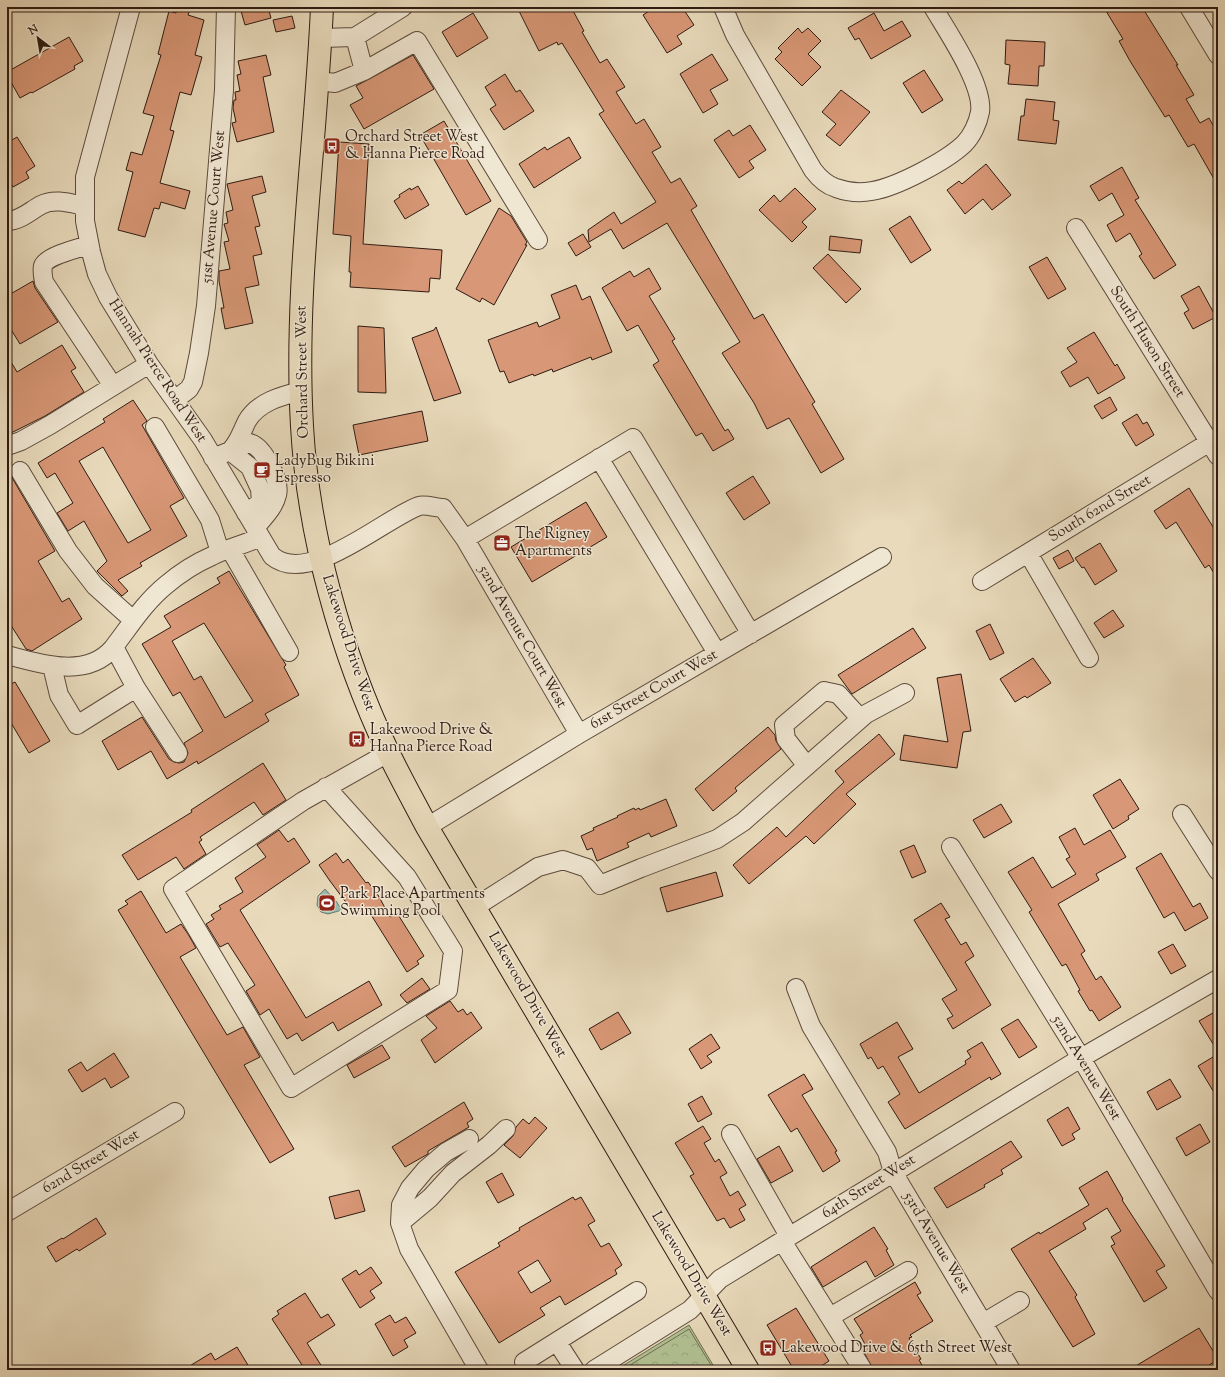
<svg xmlns="http://www.w3.org/2000/svg" width="1225" height="1377" viewBox="0 0 1225 1377" font-family="'Sorts Mill Goudy',serif">
<style>
.green{fill:#b2c193;stroke:#706e52}
.forest{fill:url(#forest-crowns);stroke:#706e52}
.water{fill:url(#water-ripples);stroke:#6d7b71}
.building{fill:#d89776;stroke:#2f1b12;fill-rule:evenodd}
.lines{fill:none;stroke-linecap:round;stroke-linejoin:round}
.minor-casing{stroke:#5d4b3c;stroke-width:20}
.major-casing{stroke:#2f1b12;stroke-width:24}
.minor{stroke:#f0e7d3;stroke-width:18}
.major{stroke:#e8dabb;stroke-width:22}
.labels{text-anchor:middle;dominant-baseline:central;stroke-width:3;stroke-linejoin:round;paint-order:stroke}
.poi-label{font-size:15px;fill:#2f1b12;stroke:#f0e7d3;text-anchor:start}
.street-label{font-size:15px;fill:#2f1b12;stroke:#f0e7d3}
</style>
<defs>
<pattern id="forest-crowns" width="20" height="18" patternUnits="userSpaceOnUse"><rect width="20" height="18" fill="#b2c193"/><path d="M2 6a3 3 0 1 1 6 0M12 15a3 3 0 1 1 6 0" fill="none" stroke="#99a57e"/></pattern>
<pattern id="water-ripples" width="26" height="14" patternUnits="userSpaceOnUse"><rect width="26" height="14" fill="#97bbb0"/><path d="M2 4q2-2 4 0t4 0M15 11q2-2 4 0t4 0" fill="none" stroke="#82a096"/></pattern>
</defs>
<rect width="100%" height="100%" fill="#e8dabb"/>
<filter id="stains"><feTurbulence type="fractalNoise" baseFrequency=".005" numOctaves="4"/><feColorMatrix values="0 0 0 0 .2 0 0 0 0 .09 0 0 0 0 .02 0 0 0 .5 -.17"/></filter>
<radialGradient id="worn" r=".72"><stop offset=".6" stop-color="#630" stop-opacity="0"/><stop offset="1" stop-color="#630" stop-opacity=".3"/></radialGradient>
<path class="green" d="M689,1325L716,1370H616Z"/>
<path class="forest" d="M689,1329L714,1370H622Z"/>
<path class="water" d="M325,889L332,897V901H336L342,910L328,914L321,912L317,905L318,896Z"/>
<path class="building" d="M178,7H191L188,15L204,20L195,55L202,57L191,95L180,92L170,130L174,131L160,183L190,191L185,209L161,202L159,209L154,208L145,237L118,230L133,172L126,170L131,152L142,155L154,116L143,113L161,55L158,54L169,11L176,13Z
M257,7H268L271,18L245,25L241,11Z
M517,7H571L584,31L582,32L600,63L607,59L625,87L616,92L636,124L644,119L661,147L652,152L671,183L680,178L697,206L691,210L754,319L763,314L815,402L812,404L844,459L821,473L789,418L767,429L754,403L722,353L740,342L667,223L623,249L611,229L589,242L588,230L614,212L621,224L656,202L599,114L604,111L562,43L558,45L557,42L539,51Z
M655,7H682L694,25L677,36L682,44L667,53L643,15Z
M1113,7H1142L1178,65H1176L1194,95L1186,99L1200,123L1209,118L1218,134V186L1194,144L1188,147L1169,115L1165,117L1130,61L1119,41L1123,39L1106,11Z
M473,13L488,38L457,57L442,32Z
M874,13L884,31L902,21L911,36L871,59L859,38L855,40L848,28Z
M292,16L295,28L276,32L273,20Z
M798,28L802,33L808,28L821,41L808,54L821,67L802,86L775,59L782,52L778,48Z
M69,37L83,61L74,66L75,69L32,93L31,92L20,98L7,75V72Z
M1006,40L1045,42L1044,66H1039L1038,86L1008,84L1010,65L1005,64Z
M712,54L728,80L710,90L718,104L703,113L680,74Z
M266,55L271,75L263,77L274,132L237,142L232,123L236,122L233,108L234,100H236L235,92L240,91L237,75L241,74L238,61Z
M413,55L434,89L364,129L350,105L363,98L356,86Z
M924,70L943,100L922,113L903,83Z
M505,74L516,92L520,90L534,111L504,130L490,109L496,105L485,87Z
M841,90L870,112L840,146L826,135L836,124L822,112Z
M1026,99L1055,102L1053,120L1059,121L1056,144L1018,140L1021,116H1024Z
M444,121L491,201L466,215L420,135Z
M750,125L766,150L749,161L754,168L739,178L714,140L729,130L733,136Z
M17,137L35,166L26,172L29,178L13,187L7,177V143Z
M569,137L581,158L534,188L519,164L545,147L547,150Z
M339,142L369,144L363,244L442,250L440,279L430,278L429,292L350,287L351,272H349L351,236L333,234Z
M986,164L1011,195L992,210L983,199L965,214L947,190L959,181L962,184Z
M1122,167L1139,198L1135,200L1176,265L1154,279L1139,256L1142,254L1130,233L1116,242L1107,225L1124,215L1112,193L1099,201L1090,186Z
M262,176L266,192L252,196L260,226L255,227L262,254L253,256L259,285L245,288L253,323L225,329L221,308H224L219,281V271L230,269L224,242L229,241L224,224L228,223L226,212L233,210L227,184Z
M418,186L429,205L405,219L394,201L400,197L399,195L410,188L411,190Z
M795,188L816,209L802,222L807,227L792,242L759,210L774,195L780,202Z
M499,208L511,216L527,242L525,245H527L494,305L482,298L480,302L456,289Z
M910,216L931,250L911,263L889,229Z
M583,234L591,247L576,256L568,243Z
M830,236L862,240L860,253L829,250Z
M828,254L861,289L846,303L813,268Z
M1047,257L1066,289L1048,299L1029,267Z
M649,268L661,289L649,296L675,339L672,341L725,431L728,429L734,439L713,451L702,433L696,436L653,365L659,361L638,325L627,331L602,288L630,271L634,277Z
M33,281L35,288L58,322L20,344L7,323V296Z
M576,285L582,300L590,296L612,352L592,360L591,357L553,372L552,369L534,376L533,374L509,383L504,371L500,372L488,340L537,322L539,327L560,318L551,295Z
M1199,286L1216,317L1193,329L1184,313L1189,310L1181,296Z
M358,326L384,328L386,393L358,392Z
M436,327L461,393L434,401L412,338L434,330Z
M1094,332L1115,366L1117,364L1125,378L1098,394L1088,377L1070,387L1061,372L1077,362L1067,348Z
M62,345L76,368L71,371L84,392L45,416L7,435V355L17,372Z
M1110,397L1117,410L1102,419L1094,406Z
M133,400L147,421L142,425L184,498L170,506L187,536L140,563L142,566L118,580L128,591L122,596L97,571L107,561L84,521L68,531L57,513L73,503L55,473L47,478L38,463L105,422L103,419ZM103,447L151,530L128,543L79,461Z
M422,411L428,441L359,455L353,425Z
M1137,414L1143,424L1147,422L1154,435L1136,446L1122,423Z
M7,469L55,551L38,561L62,602L69,598L82,619L32,651L26,649L7,619Z
M753,476L770,503L744,520L726,493Z
M1189,488L1218,535V580L1209,565L1205,568L1176,522L1166,529L1154,511Z
M586,502L607,537L532,582L511,547Z
M1100,543L1117,571L1095,585L1084,567L1082,568L1075,558Z
M1068,550L1074,561L1059,569L1053,558Z
M229,571L286,665L284,667L299,695L265,714L269,721L198,764L197,761L167,779L151,751L118,770L102,741L142,717L169,759L174,762L179,763L184,762L188,753L184,743L203,731L180,692L173,696L142,644L171,627L164,616L220,583L217,578ZM204,623L253,701L225,718L201,676L194,680L172,641Z
M1113,610L1124,626L1104,638L1094,623Z
M990,624L1004,653L990,660L976,631Z
M913,628L926,648L852,694L838,675Z
M1033,658L1051,683L1027,698L1025,696L1015,702L1000,679Z
M961,674L971,731L963,732L957,768L900,760L904,735L948,742L937,678Z
M15,682L50,741L29,753L7,716V686Z
M768,727L775,735L776,741L781,749L735,788L737,791L713,811L695,789Z
M879,734L895,754L846,794L856,804L814,844L806,836L749,884L733,865L777,827L786,837L844,782L835,771Z
M263,763L286,800L263,815L254,802L200,837L202,840L199,842L206,854L184,869L176,857L138,880L122,855L192,812L191,810Z
M1120,779L1139,809L1128,816L1129,819L1113,829L1093,795Z
M666,799L677,826L651,837L649,833L627,843L629,847L597,861L592,848L587,850L581,836L594,830L593,828L618,817L617,816L634,808L635,810L639,808L640,810Z
M1001,804L1012,822L984,838L973,820Z
M1075,828L1084,845L1110,830L1126,857L1096,874L1099,880L1058,904L1085,951L1081,954L1096,980L1101,976L1121,1007L1099,1021L1092,1010L1090,1011L1078,991L1080,990L1066,964L1062,966L1029,912L1032,910L1008,872L1033,857L1052,888L1076,874L1066,859L1070,857L1059,837Z
M279,830L288,842L294,838L310,862L240,910L306,1018L369,981L382,1005L338,1031L333,1022L302,1041L297,1033L287,1039L269,1009L260,1015L246,991L255,985L228,943L220,947L206,924L214,919L211,915L221,909L219,906L243,892L235,878L266,857L257,845Z
M914,845L926,872L912,878L900,851Z
M336,853L343,863L348,859L366,883L368,882L378,895L390,917L397,913L424,956L417,961L419,964L407,972L368,910L363,914L359,909L354,913L330,881L319,865Z
M1161,853L1193,907L1200,903L1208,918L1185,931L1174,912L1164,918L1136,868Z
M716,872L723,896L667,912L660,888Z
M141,891L166,933L181,924L188,934L196,948L180,957L227,1035L243,1027L260,1057L244,1065L294,1149L270,1163L118,910L128,904L125,901Z
M941,903L950,917L945,919L961,945L966,942L974,956L965,962L991,1005L953,1029L947,1019L953,1016L942,999L957,990L914,920Z
M1173,944L1186,966L1171,974L1158,952Z
M422,978L430,989L407,1003L400,995Z
M450,1001L458,1012L463,1009L467,1015L471,1012L482,1028L435,1063L421,1040L437,1028L426,1016Z
M1218,1010V1052L1199,1021Z
M618,1012L631,1033L601,1050L589,1029Z
M1018,1019L1037,1047L1019,1058L1001,1029Z
M897,1022L913,1049L898,1057L919,1093L966,1064L965,1061L971,1057L967,1051L982,1042L1001,1074L991,1080L990,1077L905,1129L888,1102L900,1094L883,1066L878,1069L871,1057L868,1059L860,1044Z
M711,1034L720,1048L707,1056L712,1062L701,1069L689,1049Z
M382,1045L390,1058L354,1078L347,1065Z
M114,1053L129,1077L111,1088L105,1078L82,1092L68,1070L81,1062L87,1071Z
M1218,1054V1099L1198,1066Z
M804,1074L813,1089L802,1095L837,1151L835,1152L840,1161L823,1172L797,1128L791,1132L768,1095Z
M1170,1079L1181,1097L1157,1110L1147,1092Z
M702,1096L712,1114L698,1122L688,1104Z
M464,1102L473,1119L467,1123L469,1127L428,1151V1154L405,1167L392,1147Z
M1068,1107L1080,1129L1072,1134L1075,1139L1062,1146L1047,1120Z
M535,1117L547,1128L520,1158L504,1145L513,1136L516,1127L523,1119L529,1124Z
M1200,1124L1210,1142L1186,1156L1176,1138Z
M703,1126L711,1139L704,1143L715,1162L719,1159L727,1173L720,1177L730,1196L738,1191L746,1205L739,1209L745,1220L730,1228L724,1218L717,1221L690,1176L694,1174L675,1143Z
M1011,1141L1022,1157L1001,1170L1003,1174L984,1185L985,1187L947,1208L934,1188Z
M779,1146L793,1171L771,1183L757,1159Z
M1107,1171L1123,1199L1122,1200L1165,1266L1156,1271L1167,1288L1144,1302L1111,1246L1115,1244L1111,1237L1121,1231L1107,1208L1083,1223L1086,1229L1049,1251L1077,1295L1075,1297L1095,1334L1073,1347L1011,1249L1039,1232L1040,1234L1089,1205L1079,1188Z
M502,1173L514,1195L498,1203L486,1182Z
M359,1190L365,1211L335,1219L329,1197Z
M573,1197L575,1200L581,1197L595,1221L588,1225L601,1247L609,1243L622,1265L615,1270L617,1274L565,1305L560,1296L540,1308L545,1315L499,1343L455,1272L500,1246L498,1243L520,1230L519,1228ZM538,1260L551,1281L531,1293L518,1272Z
M96,1218L106,1234L79,1251L77,1249L56,1262L47,1247L62,1238L63,1239Z
M874,1227L888,1249L886,1250L894,1265L875,1277L866,1261L823,1287L811,1267Z
M371,1267L382,1283L370,1291L375,1298L360,1308L342,1279L356,1270L359,1275Z
M915,1282L921,1293L917,1295L933,1321L910,1335L912,1337L909,1338L921,1359L919,1360L925,1370H873L862,1348L866,1346L860,1335L863,1333L854,1319Z
M305,1293L321,1318L328,1314L335,1325L307,1343L324,1370H293L302,1365L272,1319L279,1314L277,1311Z
M796,1308L829,1361L815,1370H794L767,1325Z
M390,1315L395,1323L406,1317L416,1333L404,1340L408,1347L393,1356L375,1324Z
M1199,1328L1218,1359L1202,1370H1129Z
M237,1347L251,1370H183L211,1353L215,1360Z"/>
<g class="lines">
<g class="minor-casing">
<path id="minor" d="M131,7L85,177V221L91,252L97,274L108,297L149,364L203,440L272,556C309,587 383,519 419,506C425,504 437,508 443,508L465,539L633,438L751,634
M723,7L735,35L813,170C819,178 826,185 836,188C847,192 861,193 872,191C897,187 946,161 964,144C972,136 978,123 980,112C984,85 947,31 933,7
M1189,7L1218,55
M355,37L364,71
M321,38L355,37L403,7
M318,81L335,83L364,71L417,41L538,240
M7,221C20,221 30,211 41,205C54,198 70,203 84,206
M1076,228L1218,456
M89,245C79,248 46,256 43,266C42,270 43,277 44,282L113,386
M176,399L189,389L193,382L199,353L206,306L224,90L226,7
M155,427L210,520L220,552
M7,446L21,441L50,425L149,364
M230,451C239,442 241,433 247,421C258,402 281,396 301,391
M230,451L250,467L260,489L261,502L246,513
M213,458L249,443C263,445 281,481 277,495C274,508 263,518 255,528
M599,458L717,653
M20,471L68,551L95,586L133,620
M465,539L579,734
M230,549L289,652
M1028,553L1089,658
M982,581L1218,437
M7,655C40,664 87,679 113,648C130,626 144,603 166,585C179,574 196,563 212,556C227,548 244,545 260,537
M52,666L59,695L77,725L136,688L114,647
M136,688L178,753
M807,766L786,739L784,725L824,691L838,694L860,718
M326,787L407,877L453,951L448,990L291,1088L173,889L303,801L388,753
M1182,814L1218,871
M427,827L579,734L882,557
M951,847L1081,1058L1218,1291
M475,907L538,867L563,860L587,868L600,885L641,868L717,839L743,822L866,714L905,693
M796,988L811,1026L887,1152L893,1172L1011,1370
M731,1134L789,1236
M469,1139L446,1152L426,1169L410,1188L401,1205L400,1223L409,1249L479,1370
M7,1212L175,1112
M400,1223L430,1198L453,1173L489,1145L506,1129
M782,1241L863,1370
M830,1317L908,1271
M983,1323L1020,1301
M557,1342L575,1370
M524,1362L637,1291
M594,1370L690,1310L720,1279L1081,1058L1218,979"/>
</g>
<g class="major-casing">
<path id="major" d="M322,7C316,146 294,286 302,426C308,535 341,653 388,752C400,777 414,802 427,827L748,1370"/>
</g>
<use href="#minor" class="minor"/>
<use href="#major" class="major"/>
</g>
<defs>
<g id="bus-square" transform="scale(0.9)"><rect x="-9" y="-9" width="18" height="18" rx="4" fill="#8f2418" stroke="#f0e7d3"/><path d="M-5-6H5V4H4V6H2V4H-2V6H-4V4H-5ZM-3.5-4V0h7V-4ZM-3.5 1.2v1.5H-2V1.2ZM2 1.2v1.5H3.5V1.2Z" fill="#fff"/></g>
<g id="cafe-square" transform="scale(0.9)"><rect x="-9" y="-9" width="18" height="18" rx="4" fill="#8f2418" stroke="#f0e7d3"/><path d="M-5.5-4.5H6V0H3Q3 3.5 0 3.5H-2.5Q-5.5 3.5-5.5 0ZM3-3.2v2h1.7v-2ZM-6 4.5H4V6H-6Z" fill="#fff"/></g>
<g id="office-square" transform="scale(0.9)"><rect x="-9" y="-9" width="18" height="18" rx="4" fill="#8f2418" stroke="#f0e7d3"/><path d="M-6-3h4V-5.5h4V-3h4V5H-6ZM-1-4.5V-3h2v-1.5ZM-6 0V1H6V0Z" fill="#fff"/></g>
<g id="stadium-square" transform="scale(0.9)"><rect x="-9" y="-9" width="18" height="18" rx="4" fill="#8f2418" stroke="#f0e7d3"/><path d="M0-5a6.5 5 0 1 0 0 10a6.5 5 0 1 0 0-10ZM-3.5-1.8h7v3.6h-7Z" fill="#fff"/></g>
</defs>
<g fill-rule="evenodd">
<use href="#bus-square" x="332" y="146"/>
<use href="#cafe-square" x="262" y="470"/>
<use href="#office-square" x="502" y="543"/>
<use href="#bus-square" x="357" y="739"/>
<use href="#stadium-square" x="327" y="903"/>
<use href="#bus-square" x="768" y="1348"/>
</g>
<g class="labels">
<g class="poi-label">
<text x="345" y="137">Orchard Street West<tspan x="345" dy="17">&amp; Hanna Pierce Road</tspan></text>
<text x="275" y="461">LadyBug Bikini<tspan x="275" dy="17">Espresso</tspan></text>
<text x="515" y="534">The Rigney<tspan x="515" dy="17">Apartments</tspan></text>
<text x="370" y="730">Lakewood Drive &amp;<tspan x="370" dy="17">Hanna Pierce Road</tspan></text>
<text x="340" y="894">Park Place Apartments<tspan x="340" dy="17">Swimming Pool</tspan></text>
<text x="781" y="1348">Lakewood Drive &amp; 65th Street West</text>
</g>
<g class="street-label">
<text transform="translate(214 207) rotate(-85)">51st Avenue Court West</text>
<text transform="translate(1147 342) rotate(58)">South Huson Street</text>
<text transform="translate(157 371) rotate(57)">Hannah Pierce Road West</text>
<text transform="translate(303 372) rotate(-91)">Orchard Street West</text>
<text transform="translate(1100 509) rotate(-31)">South 62nd Street</text>
<text transform="translate(522 637) rotate(60)">52nd Avenue Court West</text>
<text transform="translate(348 643) rotate(72)">Lakewood Drive West</text>
<text transform="translate(654 690) rotate(-30)">61st Street Court West</text>
<text transform="translate(527 995) rotate(60)">Lakewood Drive West</text>
<text transform="translate(1086 1068) rotate(59)">52nd Avenue West</text>
<text transform="translate(91 1162) rotate(-31)">62nd Street West</text>
<text transform="translate(869 1187) rotate(-32)">64th Street West</text>
<text transform="translate(936 1243) rotate(59)">53rd Avenue West</text>
<text transform="translate(691 1274) rotate(59)">Lakewood Drive West</text>
</g>
</g>
<rect width="1225" height="1377" fill="none" stroke="#e8dabb" stroke-width="24"/>
<rect x="8" y="8" width="1209" height="1361" fill="none" stroke="#2f1b12" stroke-width="2"/>
<rect x="12" y="12" width="1201" height="1353" fill="none" stroke="#2f1b12"/>
<g transform="translate(38 38) rotate(329)" stroke="#f0e7d3" stroke-width="3" paint-order="stroke">
<path d="M0-3L7 15L0 10L-7 15Z" fill="#2f1b12"/>
<text y="-6" font-size="11" font-weight="bold" text-anchor="middle" fill="#2f1b12">N</text>
</g>
<rect width="100%" height="100%" filter="url(#stains)"/>
<rect width="100%" height="100%" fill="url(#worn)"/>
</svg>
